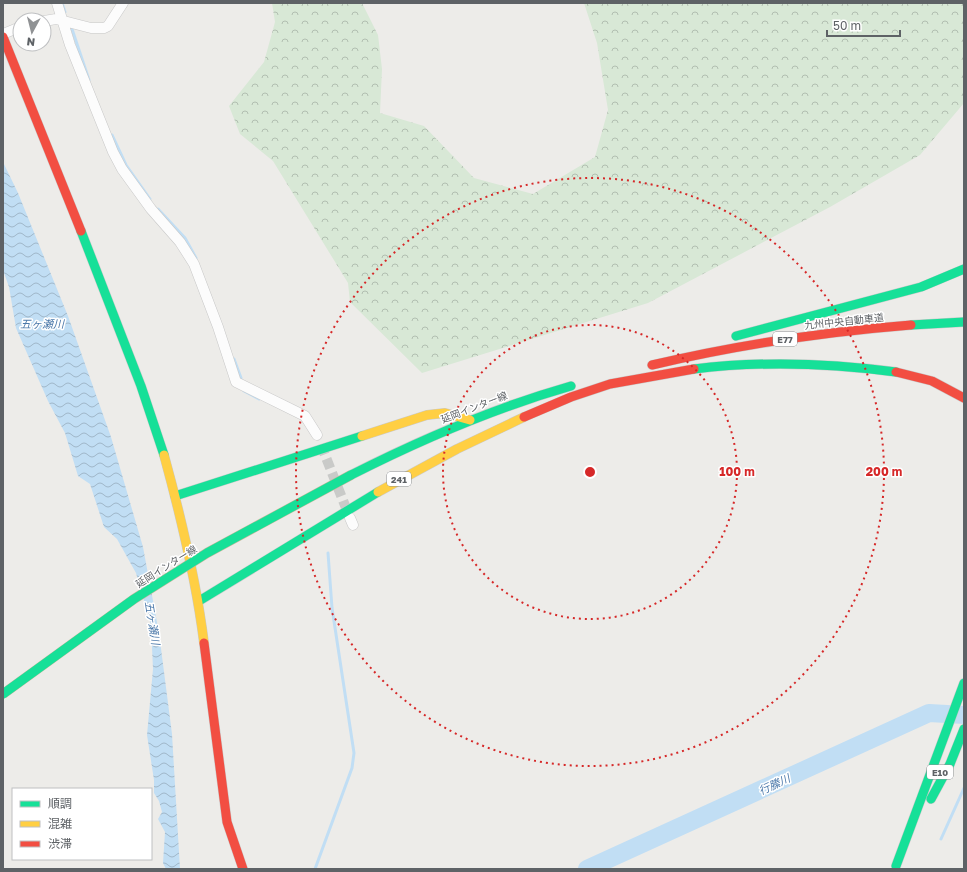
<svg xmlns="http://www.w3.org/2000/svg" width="967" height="872" viewBox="0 0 967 872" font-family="'Golos Text','Noto Sans JP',sans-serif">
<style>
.forest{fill:url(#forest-crowns)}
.water{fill:url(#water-waves)}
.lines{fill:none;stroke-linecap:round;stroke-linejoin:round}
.stream{stroke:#c1def4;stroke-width:3}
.river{stroke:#c1def4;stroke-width:18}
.street-tunnel{stroke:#c9cac8;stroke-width:10;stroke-dasharray:10 5;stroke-linecap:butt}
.street-casing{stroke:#c8c8c8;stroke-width:11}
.fast-casing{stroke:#cacaca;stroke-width:10}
.slow-casing{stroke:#cacaca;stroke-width:10}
.jam-casing{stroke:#cacaca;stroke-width:10}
.street{stroke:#fcfcfc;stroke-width:10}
.fast{stroke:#16e098;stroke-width:9}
.slow{stroke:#ffcf43;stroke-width:9}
.jam{stroke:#f24e42;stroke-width:9}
.fast-bridge-casing{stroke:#c2b699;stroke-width:10;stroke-linecap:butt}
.fast-bridge{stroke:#16e098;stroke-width:9}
.ring{fill:none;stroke:#d62828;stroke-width:2;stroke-dasharray:2 4}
.labels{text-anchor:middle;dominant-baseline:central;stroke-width:3;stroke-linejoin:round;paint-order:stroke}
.shield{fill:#fff;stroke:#8e9194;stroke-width:1}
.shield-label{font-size:9px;font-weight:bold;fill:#5e6266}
.street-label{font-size:10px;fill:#5e6266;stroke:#fff}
.water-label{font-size:11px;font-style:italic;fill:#4c79aa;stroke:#fff}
.centre{fill:#d62828;stroke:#fff;stroke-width:2}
.ring-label{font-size:12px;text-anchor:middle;font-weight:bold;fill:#d62828;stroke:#fff;stroke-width:3;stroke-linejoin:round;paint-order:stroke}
</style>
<defs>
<pattern id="forest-crowns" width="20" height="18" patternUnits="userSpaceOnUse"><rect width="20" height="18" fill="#d8e8d6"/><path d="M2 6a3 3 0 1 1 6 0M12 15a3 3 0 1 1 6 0" fill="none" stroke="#b2bfb1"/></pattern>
<pattern id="water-waves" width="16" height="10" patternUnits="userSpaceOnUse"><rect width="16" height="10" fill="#c1def4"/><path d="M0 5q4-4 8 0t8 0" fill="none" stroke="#a0b7c9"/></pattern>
</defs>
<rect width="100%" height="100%" fill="#edece9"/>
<path class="forest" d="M272,3H362L378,35L382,69L380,113L424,126L474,178L533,194L595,157L608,110L597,43L584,3H964V103L920,155L830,207L648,303L422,373L350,302L348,283L273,161L240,134L229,106L264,62L275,22Z"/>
<path class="water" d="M3,162L18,193L68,316L111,437L143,547L159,633L172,734L180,869H166L163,863L165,832L158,819L162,812L159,801L154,793V780L147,735L153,669L151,625L136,573L117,539L104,527L90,484L78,476L65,433L48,401L16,328L9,287L3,270Z"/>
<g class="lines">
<path class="stream" d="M62,3L65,12
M72,29L89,80
M112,135L126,165L150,199
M158,209L185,238L196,258
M234,359L241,378
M244,391L259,399
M941,839L964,788
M315,869L352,768L354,753L332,608L328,553"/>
<path class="river" d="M587,869L929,713L964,715"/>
<path class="street-tunnel" d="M321,445L348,513"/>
<g class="street-casing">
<path id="street" d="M57,3L70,45L113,152L122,169L151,209L180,242L194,264L218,327L236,382L305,416L317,435
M44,21L56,19L91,28H104L108,26L123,3
M3,34L20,27
M350,518L353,525"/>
</g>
<g class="fast-casing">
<path id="fast" d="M81,231L141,386L164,455
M911,325L964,322
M736,336L921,287L964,269
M694,369C760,361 829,363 896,372
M351,475C422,439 494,408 571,386
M175,496L362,436
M199,601L378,492
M931,799L950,764L964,729
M896,866L964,683"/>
</g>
<g class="slow-casing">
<path id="slow" d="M362,436L427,415L445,413L470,420
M164,455C181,517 196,579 204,643
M378,492L457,449L524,417"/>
</g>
<g class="jam-casing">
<path id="jam" d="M3,37L81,231
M652,365C737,345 823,332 911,325
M896,372L932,381L964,398
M524,417L571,397L610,384L694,369
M204,643L227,822L243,869"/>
</g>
<use href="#street" class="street"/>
<use href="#fast" class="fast"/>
<use href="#slow" class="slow"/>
<use href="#jam" class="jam"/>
<g class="fast-bridge-casing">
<path id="fast-bridge" d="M3,694L134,599L207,553L351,475"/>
</g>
<use href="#fast-bridge" class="fast-bridge"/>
</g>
<g class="ring">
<circle cx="590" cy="472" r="147"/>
<circle cx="590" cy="472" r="294"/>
</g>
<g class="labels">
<g class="shield">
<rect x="773" y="332" width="24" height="14" rx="3"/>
<rect x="387" y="472" width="24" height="14" rx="3"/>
<rect x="927" y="765" width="26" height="14" rx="3"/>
</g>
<g class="shield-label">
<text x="785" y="339">E77</text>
<text x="399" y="479">241</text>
<text x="940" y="772">E10</text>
</g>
<g class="street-label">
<text transform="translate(844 321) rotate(-6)">九州中央自動車道</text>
<text transform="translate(474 407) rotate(-21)">延岡インター線</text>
<text transform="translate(166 566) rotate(-32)">延岡インター線</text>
</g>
<g class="water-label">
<text x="42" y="323">五ヶ瀬川</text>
<text transform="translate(153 623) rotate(81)">五ヶ瀬川</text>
<text transform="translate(774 784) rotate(-25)">行縢川</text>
</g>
</g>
<circle cx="590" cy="472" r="6" class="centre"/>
<g class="ring-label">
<text x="737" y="476">100 m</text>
<text x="884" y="476">200 m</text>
</g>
<rect width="967" height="872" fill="none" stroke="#5e6266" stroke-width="8"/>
<rect x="12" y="788" width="140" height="72" fill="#ffffff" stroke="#bfc0c2"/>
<rect x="20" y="801" width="20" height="6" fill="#16e098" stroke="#bfc0c2"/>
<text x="48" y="808" font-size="12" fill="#5e6266">順調</text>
<rect x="20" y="821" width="20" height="6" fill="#ffcf43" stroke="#bfc0c2"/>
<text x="48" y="828" font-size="12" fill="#5e6266">混雑</text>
<rect x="20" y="841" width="20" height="6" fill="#f24e42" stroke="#bfc0c2"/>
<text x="48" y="848" font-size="12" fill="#5e6266">渋滞</text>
<g transform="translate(32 32) rotate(187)"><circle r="19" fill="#ffffff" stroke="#bfc0c2"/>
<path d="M0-3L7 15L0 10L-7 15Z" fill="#909294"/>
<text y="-6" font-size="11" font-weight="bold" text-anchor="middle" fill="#5e6266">N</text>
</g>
<path d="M827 30v6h73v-6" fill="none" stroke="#5e6266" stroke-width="2"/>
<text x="833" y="30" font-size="12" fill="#5e6266" stroke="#ffffff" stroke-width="3" paint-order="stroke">50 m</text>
</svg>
